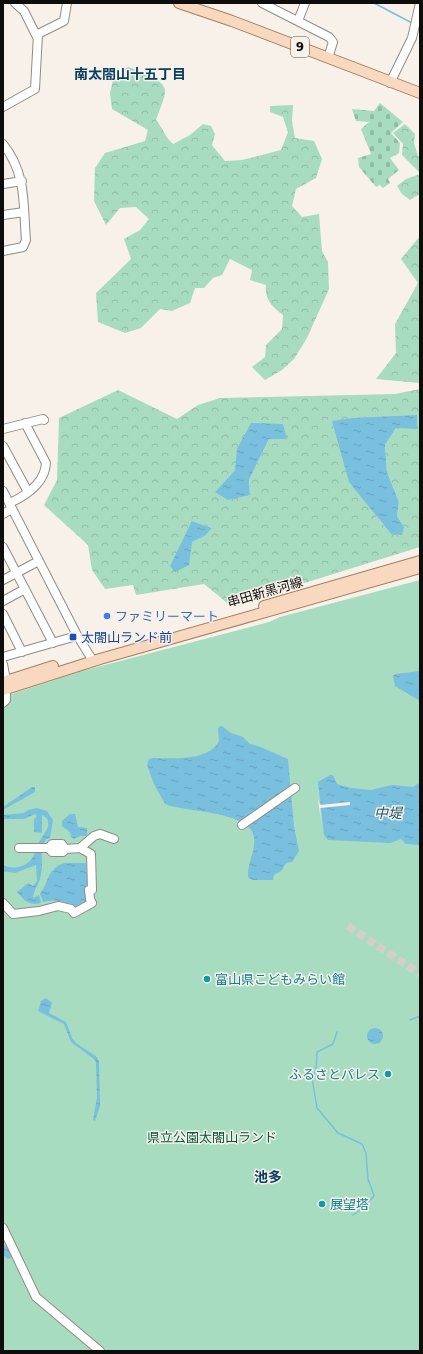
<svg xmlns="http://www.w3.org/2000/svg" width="423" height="1354" viewBox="0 0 423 1354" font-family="'DejaVu Sans','Noto Sans JP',sans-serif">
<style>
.forest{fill:url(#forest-crowns);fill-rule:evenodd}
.cemetery{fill:url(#cemetery-stones)}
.green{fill:#a8dcc0}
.water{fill:url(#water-ripples)}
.pier{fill:#f7f1ea}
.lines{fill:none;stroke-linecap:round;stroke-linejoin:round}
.stream{stroke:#79bfde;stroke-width:1.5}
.minor-tunnel{stroke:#d4cfc9;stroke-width:8;stroke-dasharray:8 4;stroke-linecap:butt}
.minor-casing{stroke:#918b85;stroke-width:10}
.major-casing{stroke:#a38063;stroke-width:12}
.minor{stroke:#fff;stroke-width:8}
.major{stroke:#f8d8be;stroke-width:10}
.shop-dot{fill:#3f7fe0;stroke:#f7f1ea;stroke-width:1.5}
.transit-dot{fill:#1a4fb4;stroke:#f7f1ea;stroke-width:1.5}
.culture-dot{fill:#0f9aa8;stroke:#f7f1ea;stroke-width:1.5}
.labels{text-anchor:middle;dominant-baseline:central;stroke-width:3;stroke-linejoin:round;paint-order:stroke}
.shield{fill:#f7f1ea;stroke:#55514e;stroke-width:1}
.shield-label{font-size:12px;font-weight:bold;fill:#0f0d0b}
.street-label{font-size:13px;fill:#0f0d0b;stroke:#f7f1ea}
.shop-label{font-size:13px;fill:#366cbe;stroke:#f7f1ea;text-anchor:start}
.transit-label{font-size:13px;fill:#164399;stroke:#f7f1ea;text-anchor:start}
.culture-label{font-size:13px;fill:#0d838f;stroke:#f7f1ea;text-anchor:start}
.park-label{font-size:13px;fill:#00593a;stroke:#f7f1ea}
.neighbourhood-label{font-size:14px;font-weight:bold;fill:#083f61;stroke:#f7f1ea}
.water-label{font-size:14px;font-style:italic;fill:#245b72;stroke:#f7f1ea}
</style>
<defs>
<pattern id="forest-crowns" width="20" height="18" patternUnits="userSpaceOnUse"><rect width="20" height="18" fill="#a8dcc0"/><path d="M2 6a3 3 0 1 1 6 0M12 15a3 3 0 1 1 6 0" fill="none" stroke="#8fbca4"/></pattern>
<pattern id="cemetery-stones" width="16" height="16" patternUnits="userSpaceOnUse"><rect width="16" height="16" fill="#a8dcc0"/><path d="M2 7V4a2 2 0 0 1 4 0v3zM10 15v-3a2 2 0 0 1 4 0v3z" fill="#8fbca4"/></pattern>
<pattern id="water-ripples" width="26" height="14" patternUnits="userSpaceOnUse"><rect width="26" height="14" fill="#79bfde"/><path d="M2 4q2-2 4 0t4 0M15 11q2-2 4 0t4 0" fill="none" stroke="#67a3bd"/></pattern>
</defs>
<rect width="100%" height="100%" fill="#f7f1ea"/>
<path class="forest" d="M128,67C137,70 167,80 165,92C164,101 159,111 156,120C163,128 165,137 173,144L190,135L203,124L211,126L215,134L212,145L225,161L242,160L281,150L288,132L283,117L270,112V106L293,105L292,121L295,138L314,141L322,159L316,178L296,189L292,206L302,217L319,214L322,251L328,262L329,289L307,338L294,359L282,370L265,380L252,367L265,357L266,345L282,329L283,315C273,308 264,299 266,285L250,280L252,270L230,259L222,275L213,278L204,288H195L190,303L172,311L160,309L141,328L125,333L98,322L96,293L131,259L124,239L140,230L149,219L136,207L120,208L106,225L94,201L95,168L105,153L145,141L148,130L112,109L110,93L114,76Z
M405,124L415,134L414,143L418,156H420V173L402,155L403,144L393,133Z
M420,174V194L410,200L402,194L397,186L406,179Z
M420,236V383L376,379L396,353L395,324L418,283L401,259Z
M420,389V547L231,606L204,584L136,595L133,585L105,589L92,570L88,545L44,505L57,480L59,418L118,390L177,419L198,405L220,398L395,394ZM380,416L396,428L385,445L387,472L399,502L397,516L404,527L391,534L376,516ZM283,424L269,439L249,480L250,495L216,491L235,470ZM192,521L212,528L205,536L192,542Z"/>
<path class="cemetery" d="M380,103L403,122L391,133L400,143L399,153L390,158L399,170L388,179L390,183L383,188L380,185L376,187L359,167L358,158L371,154L361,129L369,122L356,121L352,109L374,111Z"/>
<path class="green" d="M420,580V1351H3V708L9,702V695L82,671L269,622L280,617Z"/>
<path class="water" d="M417,415V429L396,428L385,445L387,472L399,502L397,516L404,527L402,535L391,534L349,482L332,421L353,418Z
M251,423L283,424L287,439H269L249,480L250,495L228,500L215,492L235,470L237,449Z
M192,521L212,528L205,536L192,542L189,565L175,572L170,566Z
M420,671V701L395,686L393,676L395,674Z
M220,726H222L231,733L243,737L250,744L258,746L288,759L294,827L299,851L292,862C282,863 286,867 280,872C278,873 276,873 274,875L273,880H252L248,877C247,863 256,851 254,837C251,811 184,812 165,804L154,784L147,765L149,759L152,758C171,758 209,762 219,741L218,729Z
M330,775H333L337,784L351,788L371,790L392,785L413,787L420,782V845L406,844L401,839L390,843L328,840L324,835L318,782Z
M32,787H35V792L3,810V807Z
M37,808L47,811L53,820L50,838L46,839C38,855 44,859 41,874C40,883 34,889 33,898L39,895L41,903C29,906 25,901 17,892L28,883L33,886L37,881L36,865L15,873L3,871V865C15,871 30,866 35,853C36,850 36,847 38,844C42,835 57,822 42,815V833L34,832V820L37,816L35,814L24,819H3V815L24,813L28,810Z
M70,814H75L78,827L87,828V836H80L74,839L71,837L70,832L62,826V821Z
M64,863H86V873L89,875C89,883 85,897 88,903L75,911C66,900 56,899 43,902L40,894C49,882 47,869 64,863Z
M46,998L52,1003L49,1013L66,1022L72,1038L76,1043L97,1057L99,1061L100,1106L95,1121L93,1120L97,1098L96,1062L94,1059L71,1042L64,1024L38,1011L41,1001Z
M367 1036a8 8 0 1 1 16 0a8 8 0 1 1-16 0Z
M3,1244L9,1249L12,1257L8,1259L3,1255Z"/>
<path class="pier" d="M318,799L320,805L350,802V805L320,808L321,822Z"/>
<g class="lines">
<path class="stream" d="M374,3L412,23
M410,1020L420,1016
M337,1032L333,1044L317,1052L316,1070L312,1078L317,1108L338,1133L362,1144L366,1153L368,1179L374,1196L363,1208L353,1215"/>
<path class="minor-tunnel" d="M348,926L420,974"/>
<g class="minor-casing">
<path id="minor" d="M15,3L24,11L37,37
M262,3L329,37L333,42L328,58
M298,21L305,3
M390,83L412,38L420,3
M3,107L35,89L38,34L64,21L67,3
M3,144C27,174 23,205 26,240L23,247L3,251
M3,184L22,181
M3,215L24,212
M3,429L43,419L44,420
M3,446L28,492
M3,491L77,635L93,661
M10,503C27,495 45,483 46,463L25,423
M3,514L8,511
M3,547L53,643
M3,580L35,563
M3,601L25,589
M3,614L22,652
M3,657L73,637
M3,664L6,681V700L3,703
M242,825L295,788
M19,848H49L52,852H63L65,849L80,848L94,836L100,834L114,839
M49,848L52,844H62L65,849
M3,903L13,914L39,911L58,906L71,909L74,913L92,903L90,899L89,890H92L91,854L80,848
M3,1228L36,1297L100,1351"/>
</g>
<g class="major-casing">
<path id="major" d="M179,3L232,21L420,93
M264,606L420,561
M3,682L53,666
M3,690L100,659L420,568"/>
</g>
<use href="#minor" class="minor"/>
<use href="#major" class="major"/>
</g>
<circle class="shop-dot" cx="107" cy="616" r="4"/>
<rect class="transit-dot" x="69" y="633" width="8" height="8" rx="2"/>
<g class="culture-dot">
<circle cx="207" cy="979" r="4"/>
<circle cx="388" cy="1074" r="4"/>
<circle cx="322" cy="1204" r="4"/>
</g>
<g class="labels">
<rect class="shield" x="291" y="37" width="18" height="20" rx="3"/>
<g class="shield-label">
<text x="300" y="47">9</text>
</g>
<g class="street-label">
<text transform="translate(265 592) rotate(-16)">串田新黒河線</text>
</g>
<g class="shop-label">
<text x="115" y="616">ファミリーマート</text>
</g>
<g class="transit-label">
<text x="81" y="637">太閤山ランド前</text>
</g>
<g class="culture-label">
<text x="215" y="979">富山県こどもみらい館</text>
<text x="380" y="1074" text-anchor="end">ふるさとパレス</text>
<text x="330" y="1204">展望塔</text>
</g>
<g class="park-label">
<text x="212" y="1137">県立公園太閤山ランド</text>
</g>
<g class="neighbourhood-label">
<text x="130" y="74">南太閤山十五丁目</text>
<text x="268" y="1177">池多</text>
</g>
<g class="water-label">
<text x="388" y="813">中堤</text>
</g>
</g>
<rect width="423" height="1354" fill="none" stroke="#0f0d0b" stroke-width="8"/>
</svg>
